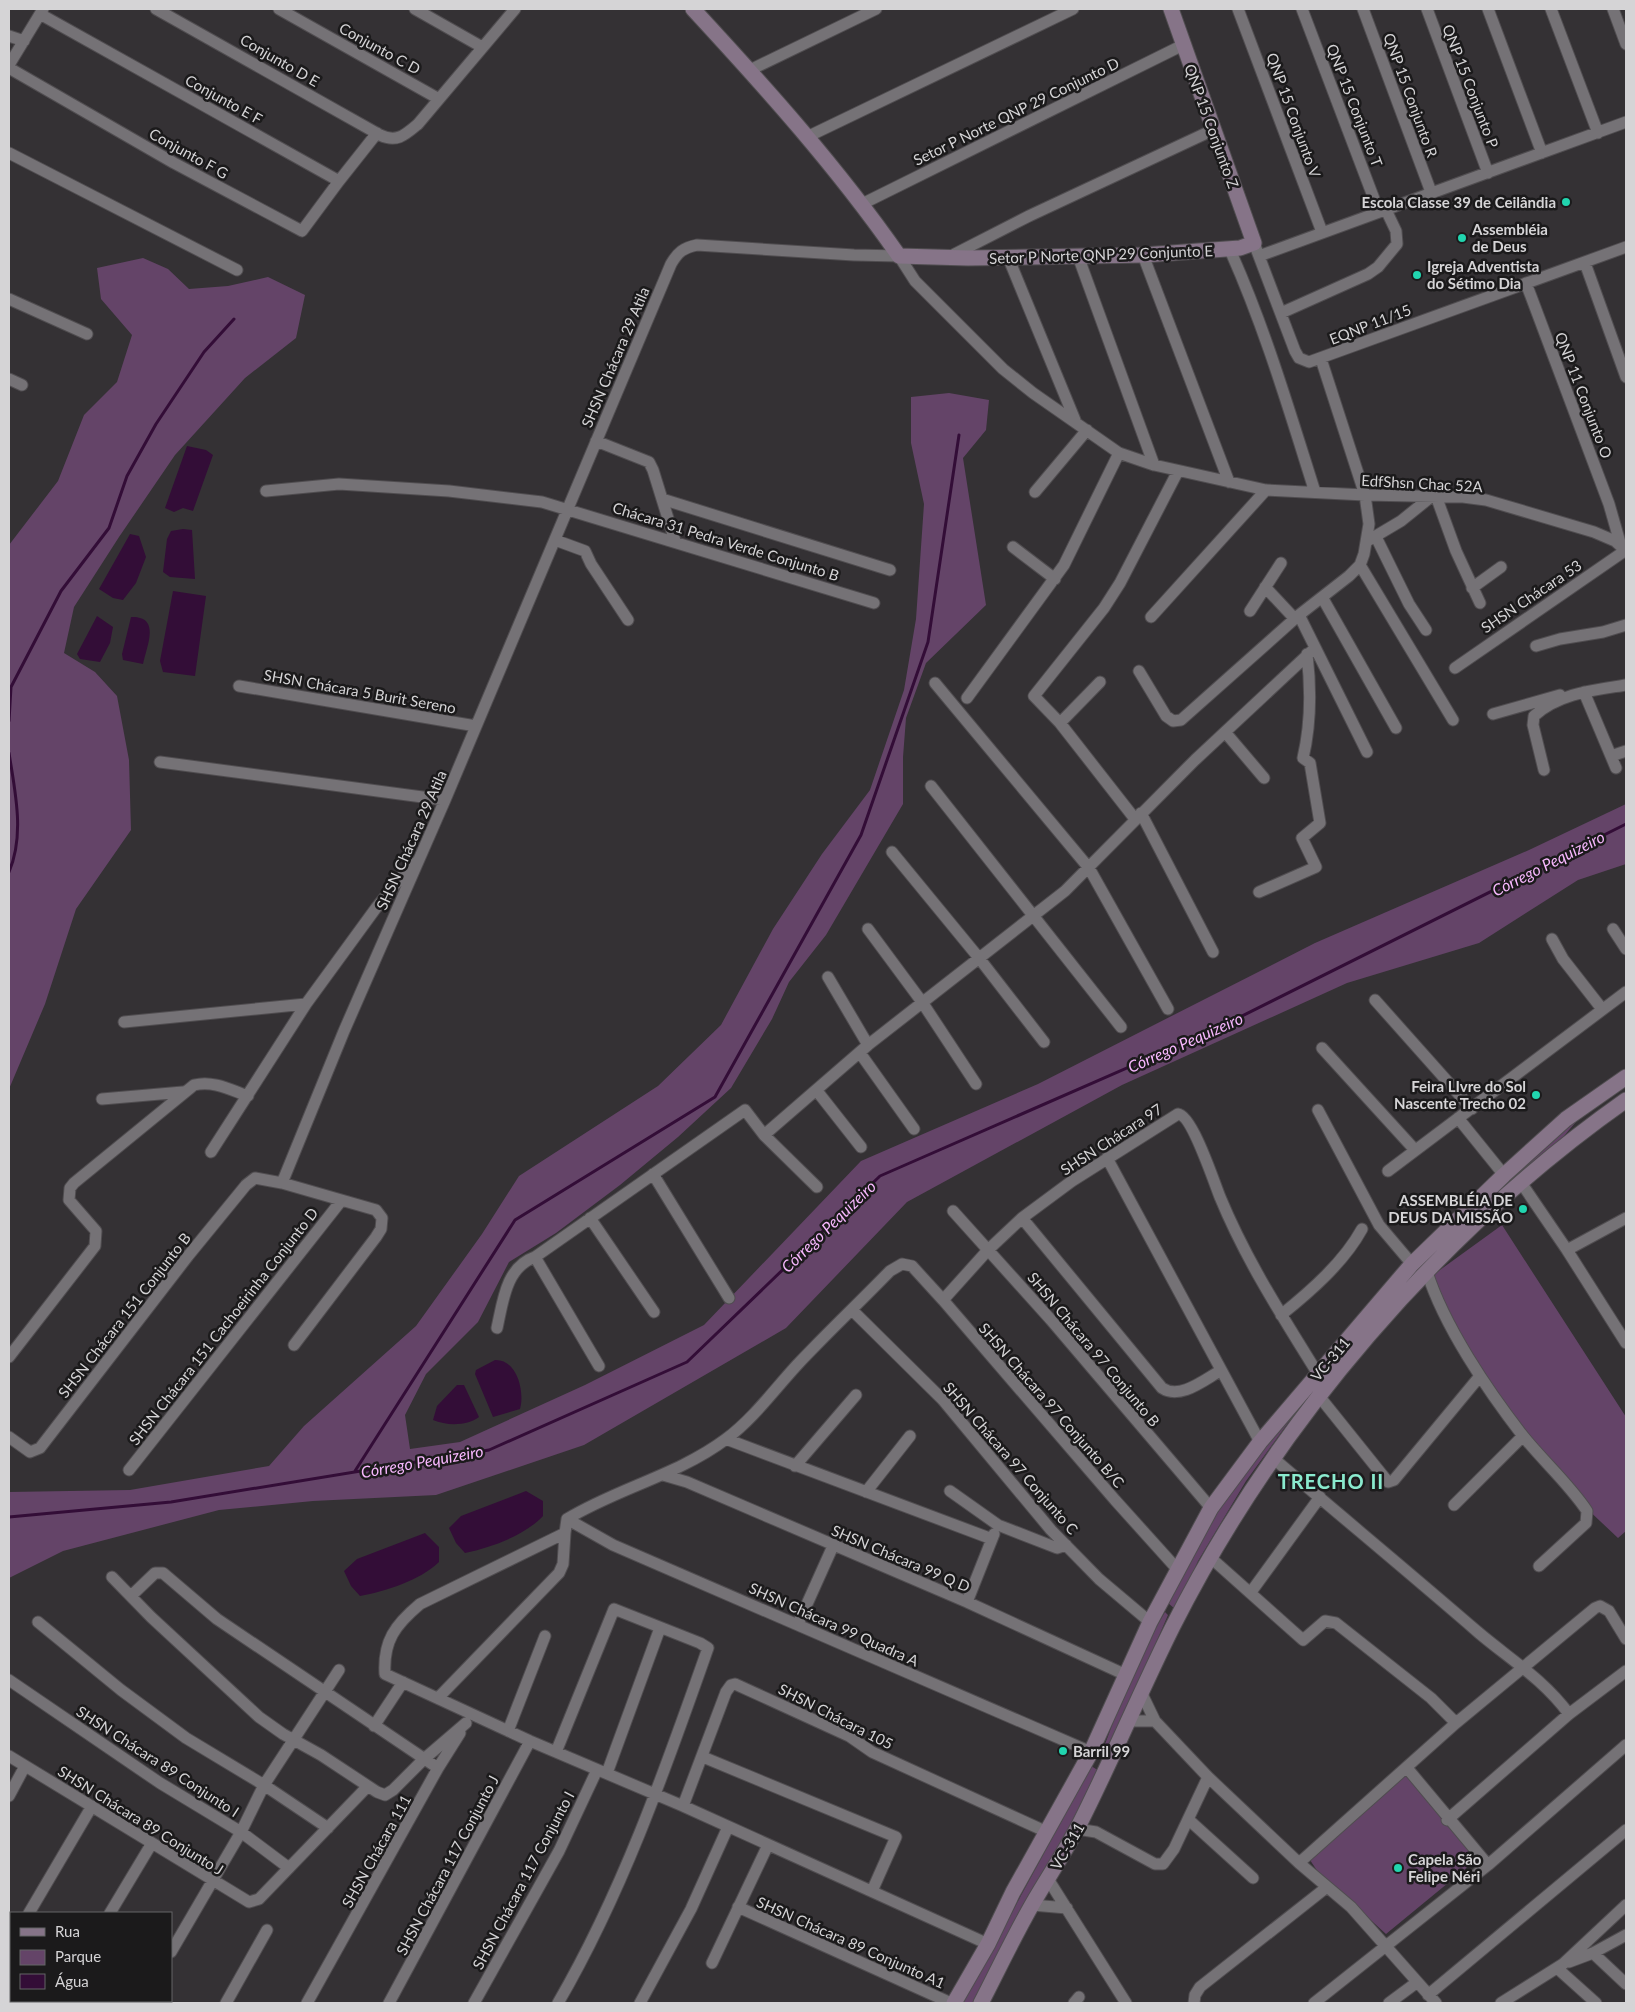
<svg xmlns="http://www.w3.org/2000/svg" width="1635" height="2012" viewBox="0 0 1635 2012" font-family="Lato,sans-serif">
<style>
.green{fill:#644468}
.water{fill:#330d37}
.lines{fill:none;stroke-linecap:round;stroke-linejoin:round}
.stream{stroke:#330d37;stroke-width:3}
.street-casing{stroke:#504d50;stroke-width:13}
.secondary-casing{stroke:#504d50;stroke-width:17}
.street{stroke:#757276;stroke-width:11}
.secondary{stroke:#867488;stroke-width:15}
.poi-dot{fill:#21d5af;stroke:#1b1a1b;stroke-width:2}
.labels{text-anchor:middle;dominant-baseline:central;stroke-width:5;stroke-linejoin:round;paint-order:stroke}
.street-label{font-size:15px;fill:#d5d4d6;stroke:#1b1a1b}
.poi-label{font-size:15px;font-weight:bold;fill:#d5d4d6;stroke:#1b1a1b;text-anchor:start}
.water-label{font-size:16px;font-style:italic;fill:#f7b7fd;stroke:#1b1a1b}
.district-label{font-size:20px;font-weight:bold;letter-spacing:1px;fill:#8aeace;stroke:#1b1a1b}
</style>
<rect width="100%" height="100%" fill="#343134"/>
<path class="green" d="M143,258L168,269L189,289L228,286L268,277L305,295L296,338L245,378L175,455L119,537L74,607L64,653L95,672L117,696L129,760L131,830L76,909L45,1004L9,1089V545L58,481L84,415L117,382L132,335L101,299L97,268Z
M949,393L989,400L986,430L963,458L986,605L926,663L906,718L903,757V804L826,935L789,982L772,1019L731,1088L678,1137L620,1185L556,1233L509,1262L478,1322L426,1374L405,1415L410,1449L460,1442L585,1385L704,1325L861,1161L1038,1084L1315,943L1529,850L1626,804V864L1578,880L1479,943L1347,983L1122,1085L907,1202L786,1328L584,1445L436,1495L313,1501L219,1510L63,1551L9,1578V1492L130,1490L269,1466L304,1426L416,1326L482,1234L519,1176L658,1086L721,1025L773,929L822,854L870,790L904,690L916,619L924,504L911,443V397Z
M1580,1117L1564,1136L1474,1212L1425,1259L1298,1409L1246,1481L1198,1561L1176,1610L1167,1602L1198,1540L1247,1470L1316,1381L1454,1225Z
M1502,1225L1626,1417V1531L1618,1538L1583,1505L1523,1436L1453,1329L1433,1275Z
M1165,1612L1168,1615L1149,1659L1145,1675L1103,1761L1100,1756C1106,1743 1110,1730 1115,1717C1129,1681 1145,1645 1165,1612Z
M1091,1766L1101,1772L973,2003H963Z
M1400,1776H1406L1412,1780L1476,1860L1386,1934L1318,1872L1308,1857Z"/>
<path class="water" d="M187,446L206,450L213,455L193,511L183,508L174,512L165,508Z
M183,529L192,530L195,579L170,577L163,572L167,539L171,531Z
M130,534L139,536L146,557L136,583L123,600L113,598L99,589Z
M173,591L206,596L195,676L163,672L160,661Z
M97,616L113,627L110,643L100,662L80,659L77,654Z
M131,617C161,616 147,645 143,664L123,660L122,654Z
M495,1360C517,1359 525,1392 520,1409L493,1417L475,1374L476,1370Z
M457,1385H464L479,1417C467,1426 447,1426 433,1420L437,1406Z
M526,1491L543,1501V1516C524,1536 492,1547 465,1553L456,1543L449,1528L461,1516Z
M425,1533L439,1547V1562C419,1581 386,1591 360,1596L351,1586L344,1571L357,1559Z"/>
<g class="lines">
<path class="stream" d="M9,721L11,687L61,591L109,528L127,476L156,424L204,352L234,319
M9,753C15,792 25,834 9,872
M355,1471L515,1220L715,1097L861,835L928,642L959,435
M9,1517L171,1502L489,1450L687,1362L880,1176L1216,1029L1626,824"/>
<g class="street-casing">
<path id="street" d="M156,9L380,135C397,143 405,135 418,124L515,9
M279,9L439,99
M415,9L482,47
M1238,9L1322,232
M1302,9L1379,212
M1363,9L1431,192
M1427,9L1488,173
M1488,9L1542,153
M1551,9L1598,133
M1613,9L1626,44
M40,14L339,181L377,133
M9,36L24,41
M9,65L43,9
M9,68L174,163L302,231L339,181
M750,70L876,9
M809,136L1073,9
M9,153L237,270
M862,204L1183,45
M1254,243L1295,351L1299,358L1309,362L1626,247
M1230,250C1265,328 1289,410 1315,492
M1143,255L1229,482
M1078,256L1154,465
M1259,256L1626,122
M949,257L1029,216L1213,130
M1008,257L1075,420
M1585,263L1626,377
M1526,283L1609,504L1621,546
M9,299L87,334
M1281,313L1368,274L1378,267L1397,244L1396,231L1386,210
M9,379L22,385
M596,441L649,462L653,470L675,541
M266,491L339,484L449,491L542,502L874,603
M1035,492L1087,430
M1436,496L1456,551L1480,603
M662,499L890,570
M1376,537L1409,604L1426,630
M555,540L585,551L591,564L628,620
M1369,540L1401,521L1432,496
M1013,547L1055,579
M1360,565L1453,720
M1265,587L1295,619
M1472,588L1501,567
M1322,597L1396,728
M1250,611L1281,563
M1299,615L1367,752
M1151,617L1266,490
M1536,646L1560,639L1603,632L1626,625
M1455,668L1626,550
M1139,671L1166,716L1173,721L1181,720L1299,615L1349,576L1360,565L1364,554L1369,524L1365,495L1321,359
M935,683L1089,868L1168,1009
M239,686L476,726
M1584,692L1616,768
M967,698L1064,565L1119,453
M1493,714L1560,695
M1060,723L1100,682
M1225,732L1264,778
M1611,756L1626,751
M160,762L445,800
M1544,770L1533,725L1534,716C1559,693 1595,690 1626,685
M931,786L1121,1027
M1141,813L1213,952
M1135,819L1060,723L1034,696L1104,608L1120,583L1178,471
M892,852L979,958L1044,1042
M1259,892L1316,867L1302,838L1320,823L1310,763L1303,758C1311,724 1311,688 1307,654
M868,929L922,1002L976,1084
M1613,929L1626,949
M1552,939L1563,959L1602,1009
M828,977L868,1045
M1375,1000L1472,1109
M124,1022L306,1004
M1322,1048L1415,1150
M860,1053L914,1129
M817,1091L861,1147
M102,1099L183,1092
M1318,1110L1379,1225L1412,1264
M1458,1118L1504,1175
M764,1135L868,1045L1065,891L1195,760L1315,648
M211,1152L306,1004L376,908L413,863
M1107,1158L1260,1442
M1388,1171L1626,992
M653,1174L729,1298
M1520,1181L1567,1250L1626,1343
M282,1183L344,1031L445,800L671,264C678,252 683,248 697,245L854,255L899,256L915,281L1003,369L1033,393L1119,453L1154,465L1266,490L1365,495L1463,497L1486,500L1594,532L1615,541L1626,551
M953,1211L1051,1320L1211,1508
M590,1218L654,1312
M1567,1250L1626,1218
M535,1257L599,1366
M1427,1272C1444,1326 1488,1391 1523,1436C1543,1461 1569,1484 1587,1511L1586,1523L1539,1566
M943,1300L988,1250L1022,1218
M852,1310L943,1400L1051,1530L1099,1579L1150,1622
M1281,1315C1311,1291 1344,1262 1362,1229
M497,1328C503,1301 506,1267 535,1257L745,1110L764,1135L817,1187
M9,1357L95,1246L96,1231L69,1200L70,1188L74,1183L194,1085C213,1080 231,1090 248,1096
M1220,1371C1204,1380 1180,1400 1162,1388L1022,1218L1072,1181L1178,1114C1192,1115 1214,1182 1220,1197C1246,1260 1282,1316 1318,1374
M1319,1396L1388,1482L1394,1480L1480,1376
M9,1437L30,1452L40,1448L188,1256L246,1185L255,1178L282,1183L376,1210L382,1218L381,1229L376,1237L294,1345
M726,1439L992,1539
M1273,1458C1342,1517 1411,1574 1479,1633C1511,1660 1543,1679 1569,1714
M795,1466L856,1395
M129,1470L341,1201
M663,1475L687,1482L967,1602L1126,1675
M950,1491L998,1525L1057,1548L1066,1545
M866,1492L910,1436
M1454,1505L1523,1436
M567,1519L565,1533L420,1604C395,1625 383,1641 385,1674L530,1741L683,1806L988,1944
M567,1519C618,1488 678,1475 726,1439C753,1419 774,1390 797,1365C827,1333 859,1303 890,1271L902,1264L912,1266L943,1300L1115,1500L1178,1570
M567,1519L613,1545L1091,1752
M1211,1558L1303,1640L1325,1621L1336,1623L1431,1698L1456,1723
M112,1577L151,1617L259,1717L283,1734L321,1755L377,1792L385,1795L393,1790L424,1759L466,1723
M1251,1592L1320,1497
M131,1596L155,1573H163L217,1619L438,1768
M967,1602L994,1534
M38,1622L121,1690L186,1738L264,1785L328,1828
M798,1624L833,1546
M9,1680L160,1783L241,1832L289,1868
M1142,1694L1155,1721L1208,1777L1299,1863L1351,1907L1436,2003
M438,1698L559,1573L563,1564L565,1533
M1130,1721H1155
M374,1726L403,1682
M508,1731L545,1636
M556,1752L614,1609L700,1643L708,1648C665,1770 623,1891 558,2003
M9,1756L249,1902L259,1899L368,1786
M703,1757L896,1837L872,1891
M1407,1768L1488,1865
M607,1773L660,1628
M9,1796L25,1766
M683,1806L726,1692L731,1685L735,1684L849,1736L872,1752L1047,1832
M1189,1820L1253,1878
M1447,1820L1569,1714L1626,1671
M1077,1829L1096,1832L1155,1864H1163L1174,1849L1208,1777
M1299,1863L1456,1723L1595,1608L1600,1606L1609,1611L1626,1639
M1048,1879L1126,2003
M1032,1905L1067,1908
M738,1907L951,2003
M29,1913L92,1806
M110,1913L152,1843
M9,1948L11,1944
M171,1952L241,1832L264,1785L339,1670
M1593,1953L1626,1984
M1569,1962L1593,1953L1626,1935
M712,1963L768,1845
M1557,1968L1596,2003
M1428,1995L1626,1830
M59,2003L60,2001
M142,2003L143,2001
M226,2003L267,1930
M307,2003L438,1768L460,1733
M389,2003L530,1741
M474,2003L559,1851L597,1770
M640,2003L691,1909L728,1827
M1074,2003L1079,1997
M1194,2003L1195,1995L1200,1987L1327,1887
M1314,2003L1488,1865L1626,1745
M1389,2003L1416,1983
M1501,2003L1563,1964L1626,1905"/>
</g>
<g class="secondary-casing">
<path id="secondary" d="M693,9C766,88 837,167 899,256L968,258L1143,255L1240,248L1254,243L1171,9
M954,2003L988,1944L1013,1892L1091,1752L1150,1622L1211,1508L1260,1442L1412,1264L1504,1175L1566,1119L1626,1077
M981,2003C998,1970 1014,1936 1033,1903C1048,1877 1065,1852 1079,1825C1112,1760 1140,1692 1173,1626C1276,1422 1440,1231 1626,1100"/>
</g>
<use href="#street" class="street"/>
<use href="#secondary" class="secondary"/>
</g>
<g class="poi-dot">
<circle cx="1566" cy="202" r="5"/>
<circle cx="1462" cy="238" r="5"/>
<circle cx="1417" cy="275" r="5"/>
<circle cx="1536" cy="1095" r="5"/>
<circle cx="1523" cy="1209" r="5"/>
<circle cx="1063" cy="1751" r="5"/>
<circle cx="1398" cy="1868" r="5"/>
</g>
<g class="labels">
<g class="street-label">
<text transform="translate(380 48) rotate(29)">Conjunto C D</text>
<text transform="translate(280 60) rotate(30)">Conjunto D E</text>
<text transform="translate(1471 86) rotate(69)">QNP 15 Conjunto P</text>
<text transform="translate(1411 95) rotate(70)">QNP 15 Conjunto R</text>
<text transform="translate(224 99) rotate(29)">Conjunto E F</text>
<text transform="translate(1355 105) rotate(69)">QNP 15 Conjunto T</text>
<text transform="translate(1016 111) rotate(-26)">Setor P Norte QNP 29 Conjunto D</text>
<text transform="translate(1294 115) rotate(70)">QNP 15 Conjunto V</text>
<text transform="translate(1212 126) rotate(70)">QNP 15 Conjunto Z</text>
<text transform="translate(189 153) rotate(29)">Conjunto F G</text>
<text transform="translate(1101 254) rotate(-2)">Setor P Norte QNP 29 Conjunto E</text>
<text transform="translate(1370 324) rotate(-21)">EQNP 11/15</text>
<text transform="translate(615 357) rotate(-67)">SHSN Chácara 29 Atila</text>
<text transform="translate(1584 395) rotate(69)">QNP 11 Conjunto O</text>
<text transform="translate(1422 483) rotate(3)">EdfShsn Chac 52A</text>
<text transform="translate(726 541) rotate(17)">Chácara 31 Pedra Verde Conjunto B</text>
<text transform="translate(1531 596) rotate(-34)">SHSN Chácara 53</text>
<text transform="translate(360 691) rotate(10)">SHSN Chácara 5 Burit Sereno</text>
<text transform="translate(411 840) rotate(-66)">SHSN Chácara 29 Atila</text>
<text transform="translate(1111 1139) rotate(-33)">SHSN Chácara 97</text>
<text transform="translate(124 1315) rotate(-52)">SHSN Chácara 151 Conjunto B</text>
<text transform="translate(223 1326) rotate(-52)">SHSN Chácara 151 Cachoeirinha Conjunto D</text>
<text transform="translate(1094 1349) rotate(50)">SHSN Chácara 97 Conjunto B</text>
<text transform="translate(1330 1359) rotate(-50)">VC-311</text>
<text transform="translate(1052 1405) rotate(49)">SHSN Chácara 97 Conjunto B/C</text>
<text transform="translate(1011 1458) rotate(49)">SHSN Chácara 97 Conjunto C</text>
<text transform="translate(901 1558) rotate(23)">SHSN Chácara 99 Q D</text>
<text transform="translate(834 1624) rotate(24)">SHSN Chácara 99 Quadra A</text>
<text transform="translate(836 1716) rotate(27)">SHSN Chácara 105</text>
<text transform="translate(158 1761) rotate(33)">SHSN Chácara 89 Conjunto I</text>
<text transform="translate(141 1820) rotate(32)">SHSN Chácara 89 Conjunto J</text>
<text transform="translate(1067 1846) rotate(-60)">VC-311</text>
<text transform="translate(376 1851) rotate(-61)">SHSN Chácara 111</text>
<text transform="translate(447 1865) rotate(-62)">SHSN Chácara 117 Conjunto J</text>
<text transform="translate(523 1880) rotate(-62)">SHSN Chácara 117 Conjunto I</text>
<text transform="translate(851 1942) rotate(24)">SHSN Chácara 89 Conjunto A1</text>
</g>
<g class="poi-label">
<text x="1556" y="202" text-anchor="end">Escola Classe 39 de Ceilândia</text>
<text x="1472" y="229">Assembléia<tspan x="1472" dy="17">de Deus</tspan></text>
<text x="1427" y="266">Igreja Adventista<tspan x="1427" dy="17">do Sétimo Dia</tspan></text>
<text x="1526" y="1086" text-anchor="end">Feira LIvre do Sol<tspan x="1526" dy="17">Nascente Trecho 02</tspan></text>
<text x="1513" y="1200" text-anchor="end">ASSEMBLÉIA DE<tspan x="1513" dy="17">DEUS DA MISSÃO</tspan></text>
<text x="1073" y="1751">Barril 99</text>
<text x="1408" y="1859">Capela São<tspan x="1408" dy="17">Felipe Néri</tspan></text>
</g>
<g class="water-label">
<text transform="translate(1548 863) rotate(-27)">Córrego Pequizeiro</text>
<text transform="translate(1185 1042) rotate(-24)">Córrego Pequizeiro</text>
<text transform="translate(828 1226) rotate(-44)">Córrego Pequizeiro</text>
<text transform="translate(422 1461) rotate(-10)">Córrego Pequizeiro</text>
</g>
<g class="district-label">
<text x="1331" y="1481">TRECHO II</text>
</g>
</g>
<rect width="1635" height="2012" fill="none" stroke="#d5d4d6" stroke-width="20"/>
<rect x="10" y="1912" width="162" height="90" fill="#1b1a1b" stroke="#656466"/>
<rect x="20" y="1928" width="25" height="8" fill="#867488" stroke="#656466"/>
<text x="55" y="1937" font-size="15" fill="#d5d4d6">Rua</text>
<rect x="20" y="1950" width="25" height="15" fill="#644468" stroke="#656466"/>
<text x="55" y="1962" font-size="15" fill="#d5d4d6">Parque</text>
<rect x="20" y="1974" width="25" height="15" fill="#330d37" stroke="#656466"/>
<text x="55" y="1987" font-size="15" fill="#d5d4d6">Água</text>
</svg>
